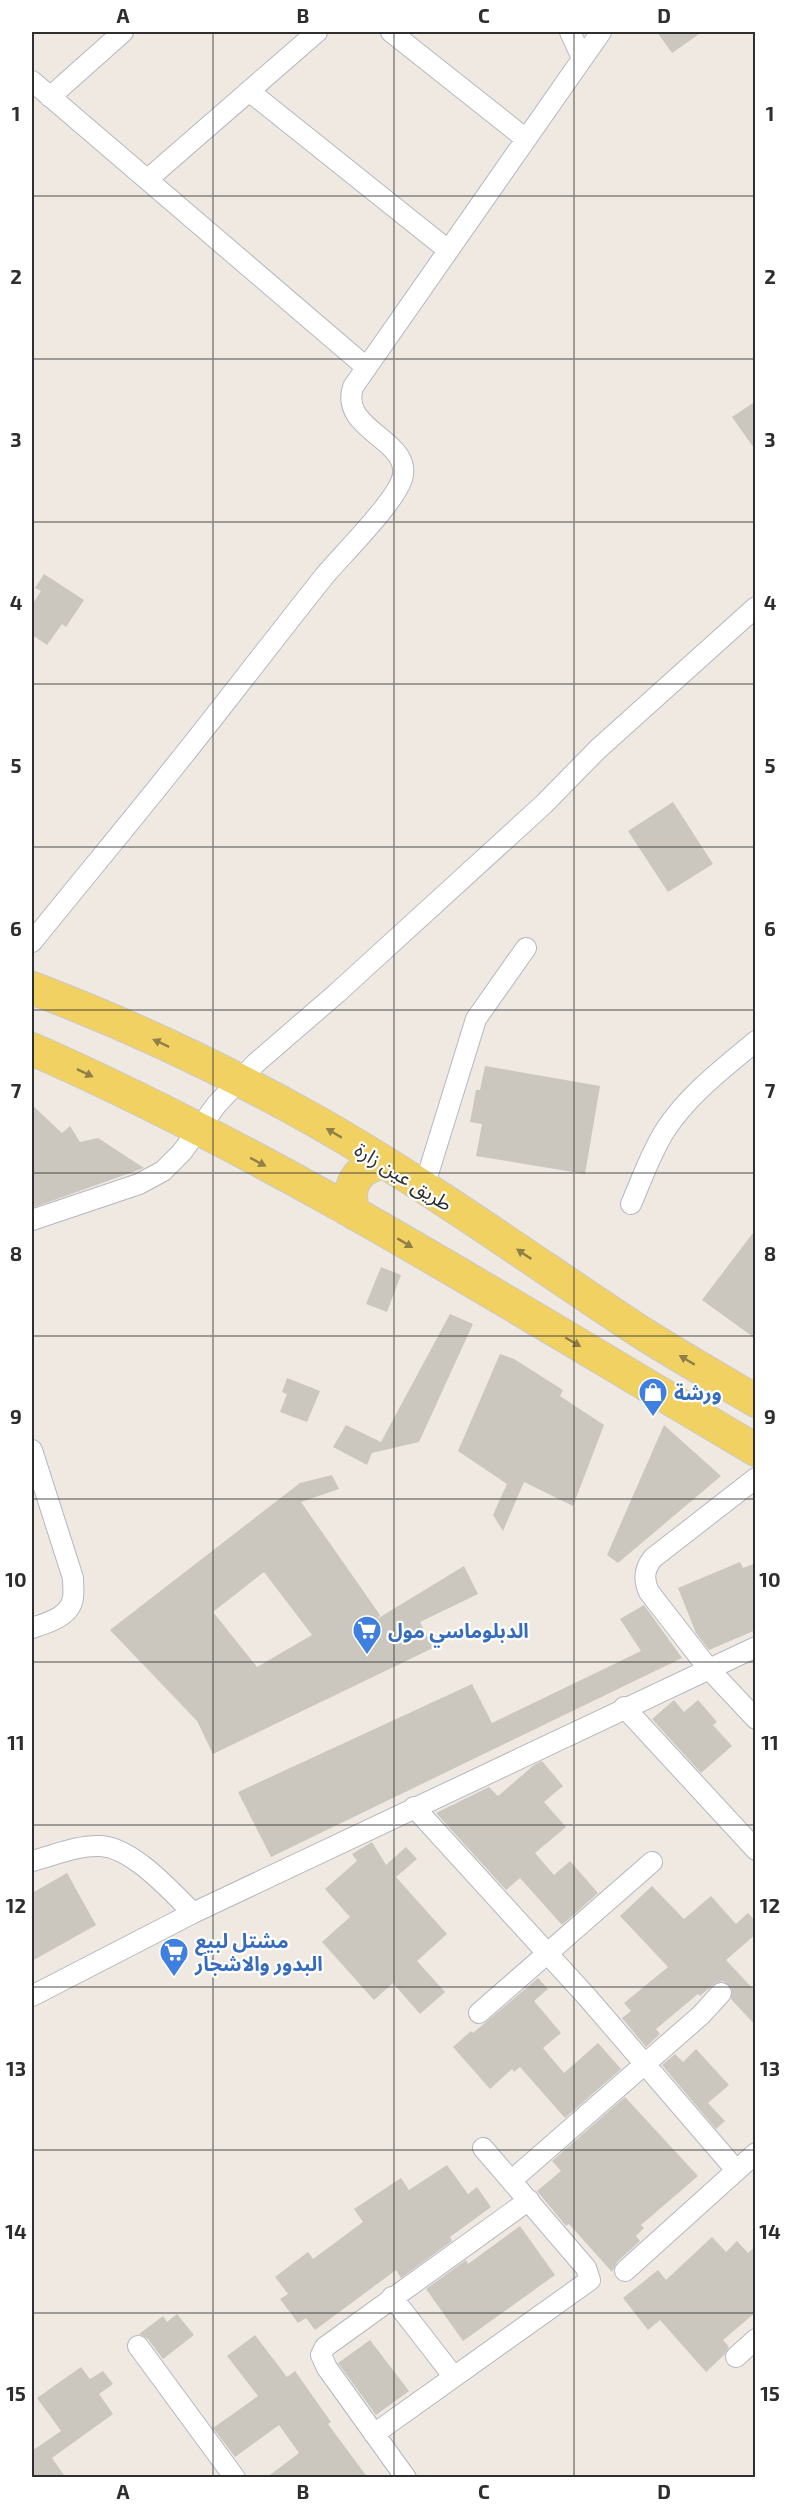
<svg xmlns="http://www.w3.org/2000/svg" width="787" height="2509" viewBox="0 0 787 2509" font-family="'Exo 2','Noto Sans Arabic',sans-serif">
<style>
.building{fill:#cbc7bf;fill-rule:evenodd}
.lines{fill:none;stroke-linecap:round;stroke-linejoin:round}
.minor-casing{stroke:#b4b7c1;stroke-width:22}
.primary-casing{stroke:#c9c9c9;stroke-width:34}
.minor{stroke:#fff;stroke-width:20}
.primary{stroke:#f2d163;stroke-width:32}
.oneway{fill:#908048}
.grid{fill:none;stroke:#2e2e2e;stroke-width:1.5;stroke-opacity:0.55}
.labels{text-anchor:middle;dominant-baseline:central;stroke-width:4.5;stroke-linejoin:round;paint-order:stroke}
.street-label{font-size:20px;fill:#2e2e2e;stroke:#fff}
.shop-label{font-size:20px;font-weight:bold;fill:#366cbe;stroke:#fff;text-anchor:start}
.neatline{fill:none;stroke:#2e2e2e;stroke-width:2}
.grid-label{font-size:20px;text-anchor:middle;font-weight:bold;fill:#2e2e2e}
</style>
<rect width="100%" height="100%" fill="#efe9e1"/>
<path class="building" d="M657,32H702L672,53Z
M756,401V451L732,417Z
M44,574L84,600L66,627L62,624L47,645L32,635V605L41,591L35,588Z
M673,802L713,864L668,892L628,831Z
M485,1066L600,1086L585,1174L476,1156L482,1124L470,1122L476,1090H480Z
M32,1105L62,1133L70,1126L80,1142L98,1138L144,1168L32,1208Z
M756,1229V1339L702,1300Z
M381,1267L401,1275L387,1312L366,1304Z
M450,1314L473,1324L419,1442L372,1453L367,1465L333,1447L346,1425L381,1442Z
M500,1354L514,1359L563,1390L560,1396L604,1425L573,1506L524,1482L503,1531L493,1515L507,1484L458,1451Z
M287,1378L320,1391L307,1422L280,1412L287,1394L282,1392Z
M664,1425L721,1476L618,1563L607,1555Z
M332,1475L339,1489L301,1502L380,1615L377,1619L464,1566L478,1594L420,1622L433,1648L213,1754L197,1721L110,1630L300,1483ZM264,1572L312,1635L257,1667L213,1612Z
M740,1562L743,1568L756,1563V1630L709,1650L696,1633L678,1588Z
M644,1605L682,1658L271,1857L238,1792L472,1684L492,1723L641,1651L620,1619Z
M674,1700L684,1712L698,1700L717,1722L713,1725L732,1746L701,1773L652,1719Z
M542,1761L563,1786L544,1802L566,1827L535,1853L554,1875L570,1861L598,1893L562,1925L520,1878L506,1890L436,1813L489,1787L498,1796L534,1765Z
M372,1842L386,1865L406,1847L417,1859L396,1877L447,1934L417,1961L445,1992L420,2014L393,1983L374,2000L322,1942L350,1917L325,1889L357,1861L352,1854Z
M67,1873L96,1925L32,1961V1893Z
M652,1886L684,1919L711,1896L736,1924L748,1913L756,1922V1934L726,1960L756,1992V2026L731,1999L732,1989L723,1981L715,1983L700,1996L698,1994L656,2029L660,2034L646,2047L622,2018L631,2011L624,2003L668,1967L620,1916Z
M538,1978L548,1989L534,2001L561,2033L543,2048L564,2073L598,2043L621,2069L565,2118L520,2067L514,2072L512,2069L490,2089L453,2047L471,2031L473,2033Z
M696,2049L729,2085L708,2103L725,2121L716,2129L662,2065L675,2054L683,2062Z
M625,2097L698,2176L641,2225L644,2228L636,2236L640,2241L617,2262L612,2272L569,2224L566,2226L537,2191L561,2171L552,2161Z
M447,2165L468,2194L477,2187L491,2207L450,2237L452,2241L401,2278L396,2270L315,2330L306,2318L298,2323L280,2299L288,2294L275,2277L308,2252L313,2259L363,2222L354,2209L401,2178L409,2190Z
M520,2226L555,2275L463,2341L426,2289L466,2260L468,2264Z
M712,2237L726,2252L737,2241L748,2253L756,2246V2312L723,2340L729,2347L724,2355L706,2372L660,2320L648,2330L623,2298L658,2270L666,2280Z
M177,2314L194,2335L163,2359L148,2339L139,2334L163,2316L167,2322Z
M255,2335L287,2377L295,2371L331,2422L328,2424L368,2478H266L299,2453L279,2425L235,2457L213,2428L258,2396L227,2356Z
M370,2340L409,2391L376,2415L338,2363Z
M81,2367L90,2379L103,2371L113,2384L99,2394L113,2414L52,2458L66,2478H32V2451L61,2431L37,2398Z"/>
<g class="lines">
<g class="minor-casing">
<path id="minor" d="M391,32L526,139
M570,32L582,58
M32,81L366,367
M249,91L448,250
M50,97L123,32
M148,179L317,32
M32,942C82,880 133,819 183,756C231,696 278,634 326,574C344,553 395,502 402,479C414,440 339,431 353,387L601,32
M424,1187L476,1019L526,948
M631,1204C642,1179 651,1152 666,1129C689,1094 724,1068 756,1041
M32,1220L139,1184L163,1171L182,1152L217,1104L256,1063L337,993L544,804L598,749L756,607
M32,1450L73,1578C73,1584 74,1592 73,1598C70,1617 47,1623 32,1628
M756,1478L653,1558C644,1569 643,1579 649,1592L708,1668L756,1719
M624,1707L756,1850
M414,1807L588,1998L736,2170
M32,1861C53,1856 77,1845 100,1846C132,1847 171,1891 193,1913
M32,1996L193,1913L756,1647
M479,2013L652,1862
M512,2180L701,2015L721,1993
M625,2271L756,2153
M392,2297L454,2377
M138,2346L235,2478
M736,2357L756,2339
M374,2434L590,2280L586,2268L483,2148
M406,2478L327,2368L321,2355L325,2347L529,2200"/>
</g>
<g class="primary-casing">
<path id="primary" d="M32,988C130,1025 227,1071 319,1123C429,1186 533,1261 639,1331C677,1355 717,1378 756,1401
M32,1049C284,1160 518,1310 756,1450
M355,1214C344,1188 357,1166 384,1163"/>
</g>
<use href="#minor" class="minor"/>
<use href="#primary" class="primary"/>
</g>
<defs><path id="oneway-solid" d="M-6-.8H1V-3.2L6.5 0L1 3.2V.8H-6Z" transform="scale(1.5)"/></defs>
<g class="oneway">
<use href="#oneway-solid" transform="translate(161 1043) rotate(-155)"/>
<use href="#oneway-solid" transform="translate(85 1073) rotate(26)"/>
<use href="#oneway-solid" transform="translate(334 1133) rotate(-149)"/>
<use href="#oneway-solid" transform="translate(258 1162) rotate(28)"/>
<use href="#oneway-solid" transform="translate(405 1243) rotate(31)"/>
<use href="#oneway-solid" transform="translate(524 1254) rotate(-146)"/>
<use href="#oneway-solid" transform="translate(573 1342) rotate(30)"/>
<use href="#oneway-solid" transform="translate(687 1360) rotate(-149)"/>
</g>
<path class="grid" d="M213,32V2478M394,32V2478M574,32V2478M32,196H756M32,359H756M32,522H756M32,684H756M32,847H756M32,1010H756M32,1173H756M32,1336H756M32,1499H756M32,1662H756M32,1825H756M32,1987H756M32,2150H756M32,2313H756"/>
<defs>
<g id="shop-pin" transform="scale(1.5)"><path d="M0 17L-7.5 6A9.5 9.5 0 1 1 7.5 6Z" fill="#3f7fe0" stroke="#fff"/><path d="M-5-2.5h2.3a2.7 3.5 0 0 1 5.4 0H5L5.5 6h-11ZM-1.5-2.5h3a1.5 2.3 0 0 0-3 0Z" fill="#fff"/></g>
<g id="supermarket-pin" transform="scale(1.5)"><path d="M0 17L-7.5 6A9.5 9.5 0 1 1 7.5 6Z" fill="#3f7fe0" stroke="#fff"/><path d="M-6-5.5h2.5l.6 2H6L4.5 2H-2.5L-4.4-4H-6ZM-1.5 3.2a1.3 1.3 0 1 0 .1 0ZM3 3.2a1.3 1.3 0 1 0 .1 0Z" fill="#fff"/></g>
</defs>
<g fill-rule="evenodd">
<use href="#shop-pin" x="653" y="1392"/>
<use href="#supermarket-pin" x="367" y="1630"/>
<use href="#supermarket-pin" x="174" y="1952"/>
</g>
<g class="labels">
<g class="street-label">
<text transform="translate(404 1176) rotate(32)">طريق عين زارة</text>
</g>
<g class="shop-label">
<text x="674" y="1392">ورشة</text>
<text x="388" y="1630">الدبلوماسي مول</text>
<text x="195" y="1940">مشتل لبيع<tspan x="195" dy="23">البدور والاشجار</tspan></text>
</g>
</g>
<rect width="787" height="2509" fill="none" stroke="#ffffff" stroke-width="66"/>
<rect x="33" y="33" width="721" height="2443" class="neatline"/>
<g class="grid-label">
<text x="123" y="23">A</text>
<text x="303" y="23">B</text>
<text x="484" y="23">C</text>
<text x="664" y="23">D</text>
<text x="16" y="121">1</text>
<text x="770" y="121">1</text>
<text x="16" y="284">2</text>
<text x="770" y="284">2</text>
<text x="16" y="447">3</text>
<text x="770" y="447">3</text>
<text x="16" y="610">4</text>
<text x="770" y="610">4</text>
<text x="16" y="773">5</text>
<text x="770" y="773">5</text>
<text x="16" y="936">6</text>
<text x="770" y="936">6</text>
<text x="16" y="1098">7</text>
<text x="770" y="1098">7</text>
<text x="16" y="1261">8</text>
<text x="770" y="1261">8</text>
<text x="16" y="1424">9</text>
<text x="770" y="1424">9</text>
<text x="16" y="1587">10</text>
<text x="770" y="1587">10</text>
<text x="16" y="1750">11</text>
<text x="770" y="1750">11</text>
<text x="16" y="1913">12</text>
<text x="770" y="1913">12</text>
<text x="16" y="2076">13</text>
<text x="770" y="2076">13</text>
<text x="16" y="2239">14</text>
<text x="770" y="2239">14</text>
<text x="16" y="2401">15</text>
<text x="770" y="2401">15</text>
<text x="123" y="2499">A</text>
<text x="303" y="2499">B</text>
<text x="484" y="2499">C</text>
<text x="664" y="2499">D</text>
</g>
</svg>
